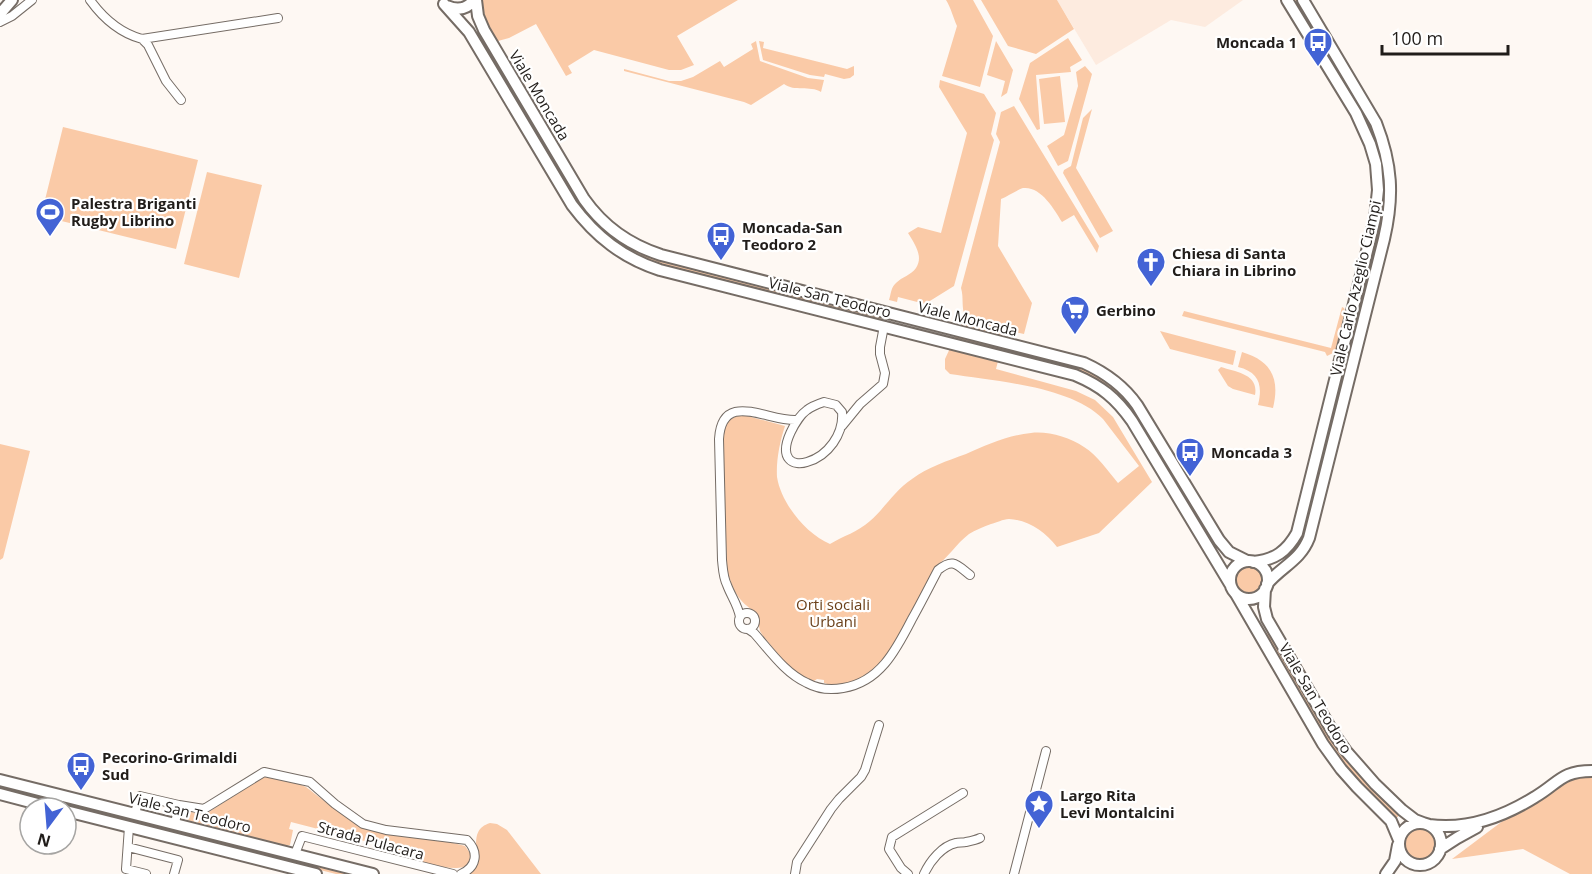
<svg xmlns="http://www.w3.org/2000/svg" width="1592" height="874" viewBox="0 0 1592 874" font-family="'Open Sans',sans-serif">
<style>
.built{fill:#fdebdf}
.green{fill:#facaa7}
.lines{fill:none;stroke-linecap:round;stroke-linejoin:round}
.street-casing{stroke:#756c65;stroke-width:10}
.secondary-casing{stroke:#756c65;stroke-width:14}
.street{stroke:#fff;stroke-width:8}
.secondary{stroke:#fff;stroke-width:10}
.labels{text-anchor:middle;dominant-baseline:central;stroke-width:4.5;stroke-linejoin:round;paint-order:stroke}
.poi-label{font-size:15px;font-weight:bold;fill:#211d1a;stroke:#fff;text-anchor:start}
.street-label{font-size:15px;fill:#211d1a;stroke:#fff}
.park-label{font-size:15px;fill:#6b401a;stroke:#fff}
</style>
<rect width="100%" height="100%" fill="#fef8f3"/>
<path class="built" d="M1057,0H1243L1205,27L1171,20L1096,65Z"/>
<path class="green" d="M483,0H738L677,36L694,65L681,70H669L594,50L568,66L572,73L566,76L536,24L509,38L498,41C490,28 482,16 483,0Z
M946,0H973L993,36L980,87L942,76L957,26C953,17 951,8 946,0Z
M981,0H1057L1074,29L1036,54L1008,46Z
M1292,0H1298L1371,121L1385,164V220L1305,534L1302,544L1294,554L1291,552V550L1380,217L1379,162Z
M478,32L480,33L582,204C605,233 627,249 662,262L881,316V320L661,265L625,250L597,229L574,200L476,34Z
M1068,38L1082,60L1070,67L1071,72L1036,75L1040,129L1037,130L1019,99L1030,63Z
M756,41L760,61L808,78L824,80L821,92C810,85 794,92 784,84L751,105L744,102L624,71V69L669,81H681L693,77L720,61L724,67L753,49L751,44Z
M759,41L764,42L763,48L847,69L854,66V75L850,78L844,79L825,74L824,77L810,75L763,60Z
M996,41L1013,70L1007,93L1001,97L1005,81L987,75Z
M1085,66L1092,74L1068,161L1058,166L1047,146L1064,135L1078,86L1076,72Z
M1060,76L1065,122L1044,124L1039,79Z
M940,80L984,94L996,113L991,134L994,140L954,286L925,304L898,297L897,302L889,300C891,294 891,287 896,283C902,277 911,275 916,268C924,256 914,243 908,233L918,227L941,233L967,133L939,87Z
M1014,106L1099,246L1097,253L1074,215L1062,222C1054,209 1041,186 1023,188C1017,190 1008,196 1001,199L998,246L1032,303L1024,334L1006,330L996,369L1076,391L1095,400L1113,417L1152,482L1099,533L1057,547C1045,532 1029,520 1009,519C1003,519 996,523 991,524C983,527 975,530 969,534C956,544 948,558 935,567C927,583 919,598 910,613C896,641 881,676 847,683C839,685 831,686 824,683V680L817,679L814,681C792,675 777,652 763,636L760,631L756,612C738,602 733,590 727,570L723,458V434L728,421L740,414L785,426C780,441 776,460 777,477C781,503 806,534 830,544C843,536 858,532 870,521C885,508 895,490 912,479C928,467 947,461 966,454C986,445 1009,435 1031,433C1048,431 1069,437 1084,447C1097,455 1108,471 1118,483L1139,466L1103,419C1071,386 994,381 950,374L945,369V359L965,316C961,307 964,298 961,288L1000,142L996,134L1001,112Z
M1092,109L1076,168L1113,231L1100,238L1063,173L1064,170L1071,166L1083,118Z
M63,127L198,160L176,249L41,216Z
M207,172L262,185L239,278L184,264Z
M1342,307L1344,308L1345,311L1335,352L1327,356L1325,352L1182,316L1184,311L1331,348Z
M1160,331L1236,351L1233,365L1170,349Z
M1015,351L1079,367L1095,374L1104,379L1127,398L1215,543L1214,545L1210,544L1131,411C1100,371 1061,367 1014,355Z
M1242,352C1272,361 1280,379 1273,408L1258,405C1263,385 1259,372 1238,367Z
M1221,367C1236,372 1259,374 1255,395L1233,389L1228,386L1218,370Z
M0,444L30,451L3,558L0,560Z
M1236 580a13 13 0 1 1 26 0a13 13 0 1 1-26 0Z
M1266,633L1269,634L1330,737L1342,754L1371,788L1397,812L1398,814V817H1395L1351,773L1326,740L1265,634Z
M1592,775V874H1570L1523,849L1452,859L1508,817L1534,804L1571,778Z
M265,777L299,784L306,787C331,806 355,826 386,833C412,839 440,838 465,846L470,853C470,856 470,861 469,863C461,874 430,864 417,861L419,855L291,822L289,829L293,830L290,845L287,846L187,820L184,818V813L187,811L204,815L260,779Z
M1,786H3L353,874H336L2,790Z
M490,823L497,824L507,830L541,874H469C486,859 464,831 490,823Z
M1403 844a16 16 0 1 1 32 0a16 16 0 1 1-32 0Z"/>
<g class="lines">
<g class="street-casing">
<path id="street" d="M90,0C103,18 120,33 142,39L278,18
M0,22L12,16L32,0
M142,39L148,45L166,81L181,100
M824,402L836,405L842,412C844,434 828,456 807,462C801,464 793,464 789,459C779,447 797,417 807,410C812,406 818,404 824,402Z
M842,426L860,404L883,384L885,373L880,354V347L884,326
M739 621a8 8 0 1 1 16 0a8 8 0 1 1-16 0Z
M740,617C738,605 731,596 727,585C723,577 723,569 722,560L719,439C722,389 768,422 797,420
M748,629L754,633C770,651 785,673 807,683C818,689 832,690 843,688C880,682 896,650 912,619C921,603 929,587 938,570C953,558 956,564 970,575
M135,813L140,796L179,805
M175,823L179,805L204,809L264,772L310,782L335,804L363,824L386,830L467,840C479,852 477,867 461,874
M129,827L126,869L146,874
M128,847L178,860L174,874
M295,854L302,836L453,874
M795,874L797,862L831,809L839,799L861,777L865,770L879,725
M908,874L901,868L889,849L892,837L963,793
M924,874C930,861 942,846 956,843C959,842 963,843 966,842C971,841 976,840 980,838
M1014,874L1046,751"/>
</g>
<g class="secondary-casing">
<path id="secondary" d="M476,0L478,16L484,30L584,199C603,226 630,245 661,255L1084,363C1106,373 1123,385 1137,405L1219,540L1229,552L1247,561
M444,4L469,32L572,205C596,237 623,258 660,270L1075,375C1101,386 1116,398 1132,421L1230,584
M447,6C458,11 467,9 474,0
M0,14L12,0
M1230 580a19 19 0 1 1 38 0a19 19 0 1 1-38 0Z
M1253,562C1275,560 1287,551 1297,533L1369,243L1375,218L1378,190L1376,164L1370,144L1356,113L1287,0
M1267,584C1282,566 1300,561 1309,538L1384,239C1394,196 1392,164 1376,123L1303,0
M1265,589L1264,607L1267,619L1334,734L1346,751L1375,784L1402,810L1415,820L1423,823
M1236,594L1323,744L1341,769L1357,787L1391,821L1399,840
M0,780L373,874
M0,794L53,808
M66,811L316,874
M1399 844a21 21 0 1 1 42 0a21 21 0 1 1-42 0Z
M1429,825C1466,830 1503,817 1535,797C1559,783 1561,771 1592,771
M1440,849L1457,838L1477,827
M1386,874L1395,861L1398,845"/>
</g>
<use href="#street" class="street"/>
<use href="#secondary" class="secondary"/>
</g>
<defs>
<g id="bus-pin" transform="scale(1.5)"><path d="M0 17L-7.5 6A9.5 9.5 0 1 1 7.5 6Z" fill="#4363d5" stroke="#fff"/><path d="M-5-6H5V4H4V6H2V4H-2V6H-4V4H-5ZM-3.5-4V0h7V-4ZM-3.5 1.2v1.5H-2V1.2ZM2 1.2v1.5H3.5V1.2Z" fill="#fff"/></g>
<g id="stadium-pin" transform="scale(1.5)"><path d="M0 17L-7.5 6A9.5 9.5 0 1 1 7.5 6Z" fill="#4363d5" stroke="#fff"/><path d="M0-5a6.5 5 0 1 0 0 10a6.5 5 0 1 0 0-10ZM-3.5-1.8h7v3.6h-7Z" fill="#fff"/></g>
<g id="church-pin" transform="scale(1.5)"><path d="M0 17L-7.5 6A9.5 9.5 0 1 1 7.5 6Z" fill="#4363d5" stroke="#fff"/><path d="M-1.2-6h2.4v3.5h3.3v2.4h-3.3V6h-2.4V-.1h-3.3v-2.4h3.3Z" fill="#fff"/></g>
<g id="supermarket-pin" transform="scale(1.5)"><path d="M0 17L-7.5 6A9.5 9.5 0 1 1 7.5 6Z" fill="#4363d5" stroke="#fff"/><path d="M-6-5.5h2.5l.6 2H6L4.5 2H-2.5L-4.4-4H-6ZM-1.5 3.2a1.3 1.3 0 1 0 .1 0ZM3 3.2a1.3 1.3 0 1 0 .1 0Z" fill="#fff"/></g>
<g id="sight-pin" transform="scale(1.5)"><path d="M0 17L-7.5 6A9.5 9.5 0 1 1 7.5 6Z" fill="#4363d5" stroke="#fff"/><path d="M0-6L1.8-2.2L6-1.7L2.9 1.2L3.7 5.4L0 3.3L-3.7 5.4L-2.9 1.2L-6-1.7L-1.8-2.2Z" fill="#fff"/></g>
</defs>
<g fill-rule="evenodd">
<use href="#bus-pin" x="1318" y="42"/>
<use href="#stadium-pin" x="50" y="212"/>
<use href="#bus-pin" x="721" y="236"/>
<use href="#church-pin" x="1151" y="262"/>
<use href="#supermarket-pin" x="1075" y="310"/>
<use href="#bus-pin" x="1190" y="452"/>
<use href="#bus-pin" x="81" y="766"/>
<use href="#sight-pin" x="1039" y="804"/>
</g>
<g class="labels">
<g class="poi-label">
<text x="1297" y="42" text-anchor="end">Moncada 1</text>
<text x="71" y="203">Palestra Briganti<tspan x="71" dy="17">Rugby Librino</tspan></text>
<text x="742" y="227">Moncada-San<tspan x="742" dy="17">Teodoro 2</tspan></text>
<text x="1172" y="253">Chiesa di Santa<tspan x="1172" dy="17">Chiara in Librino</tspan></text>
<text x="1096" y="310">Gerbino</text>
<text x="1211" y="452">Moncada 3</text>
<text x="102" y="757">Pecorino-Grimaldi<tspan x="102" dy="17">Sud</tspan></text>
<text x="1060" y="795">Largo Rita<tspan x="1060" dy="17">Levi Montalcini</tspan></text>
</g>
<g class="street-label">
<text transform="translate(540 95) rotate(59)">Viale Moncada</text>
<text transform="translate(1355 288) rotate(-77)">Viale Carlo Azeglio Ciampi</text>
<text transform="translate(830 297) rotate(14)">Viale San Teodoro</text>
<text transform="translate(968 318) rotate(14)">Viale Moncada</text>
<text transform="translate(1316 698) rotate(59)">Viale San Teodoro</text>
<text transform="translate(190 812) rotate(14)">Viale San Teodoro</text>
<text transform="translate(371 840) rotate(15)">Strada Pulacara</text>
</g>
<g class="park-label">
<text x="833" y="604">Orti sociali<tspan x="833" dy="17">Urbani</tspan></text>
</g>
</g>
<g transform="translate(48 826) rotate(196)"><circle r="28" fill="#ffffff" stroke="#a6a5a3" stroke-width="1.5"/>
<path d="M0-4.5L10 22L0 15L-10 22Z" fill="#4363d5"/>
<text y="-9" font-size="16" font-weight="bold" text-anchor="middle" fill="#211d1a">N</text>
</g>
<path d="M1382 45v9h126v-9" fill="none" stroke="#211d1a" stroke-width="3"/>
<text x="1391" y="45" font-size="18" fill="#211d1a" stroke="#ffffff" stroke-width="4.5" paint-order="stroke">100 m</text>
</svg>
